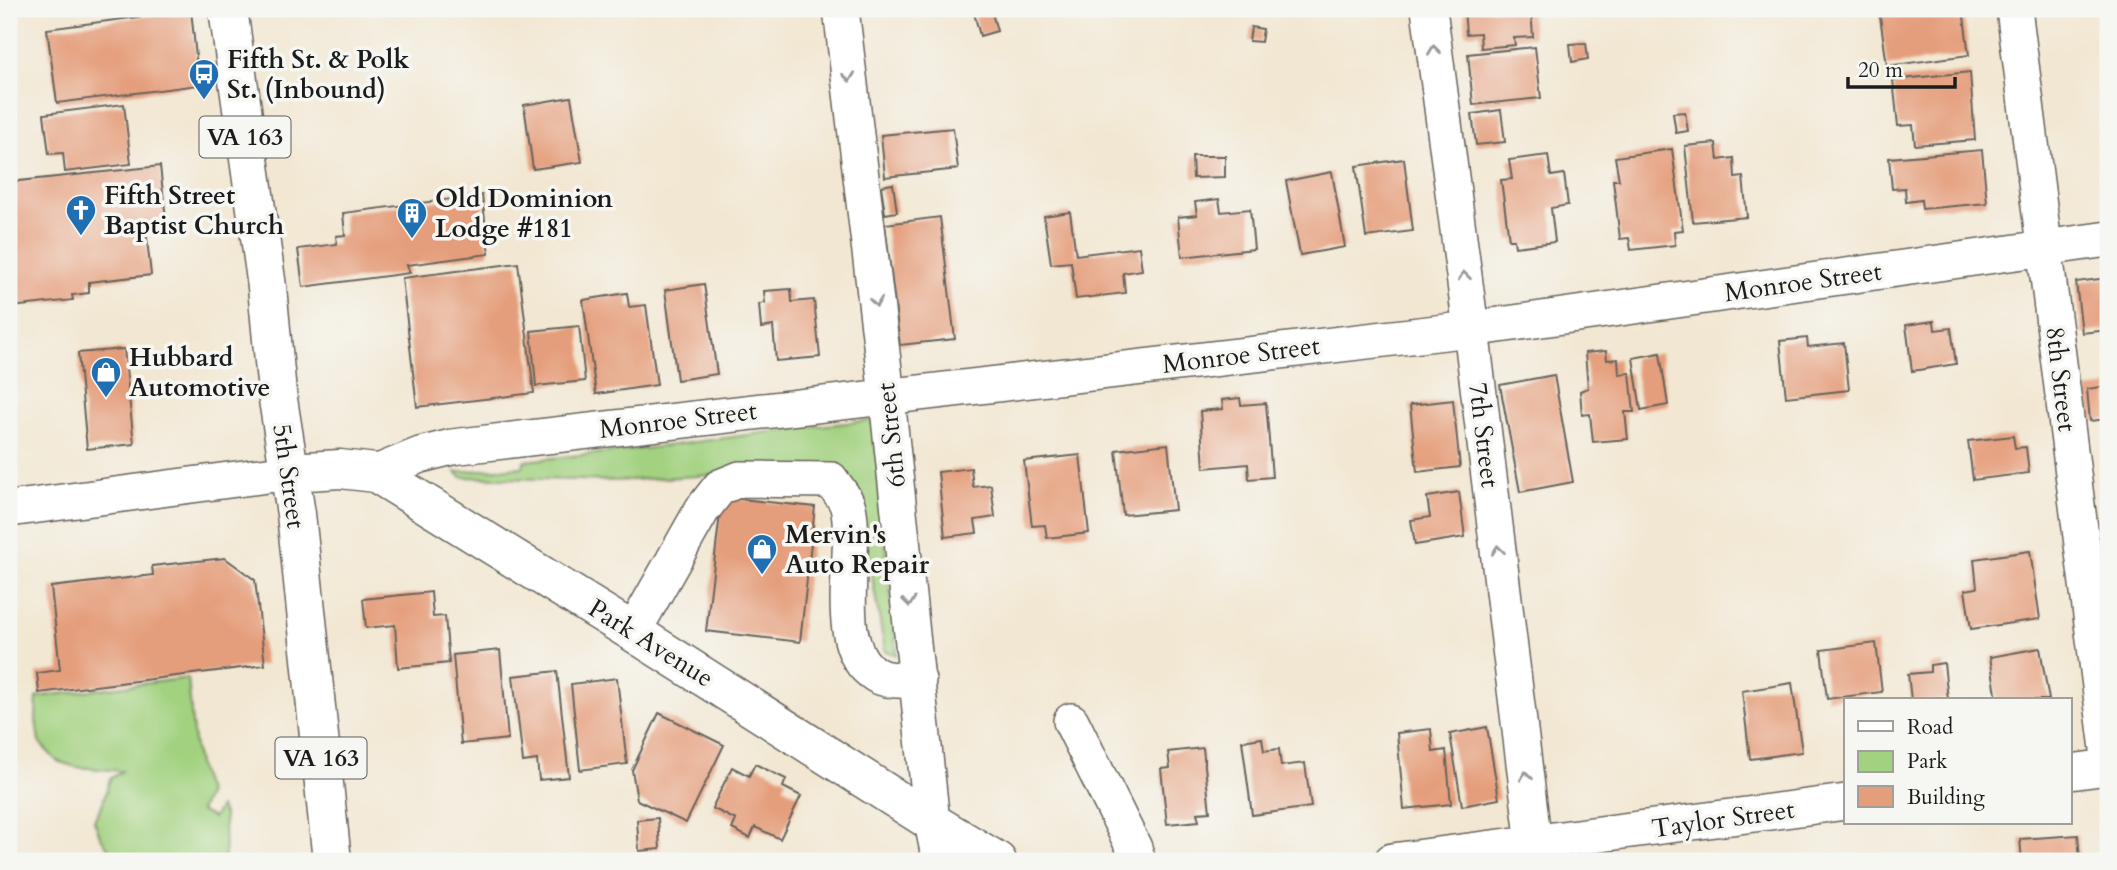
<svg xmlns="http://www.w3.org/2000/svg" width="2117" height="870" viewBox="0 0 2117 870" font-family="Cardo,serif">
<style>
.green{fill:#a2d17f;stroke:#5f764e;stroke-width:2}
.building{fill:#e59e7c}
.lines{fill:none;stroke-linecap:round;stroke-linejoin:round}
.minor-casing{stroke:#67635c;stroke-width:38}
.major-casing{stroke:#67635c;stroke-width:41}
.minor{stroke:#fff;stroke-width:35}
.major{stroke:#fff;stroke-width:38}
.oneway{stroke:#999}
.labels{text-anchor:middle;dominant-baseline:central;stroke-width:7;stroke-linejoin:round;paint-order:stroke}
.shield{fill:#f6f6f2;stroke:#5d5d5c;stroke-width:2}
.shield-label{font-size:24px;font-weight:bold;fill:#1c1c1c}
.poi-label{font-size:26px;font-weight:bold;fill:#1c1c1c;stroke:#f6f6f2;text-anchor:start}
.street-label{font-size:26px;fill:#1c1c1c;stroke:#f6f6f2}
</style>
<rect width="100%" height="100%" fill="#f6f6f2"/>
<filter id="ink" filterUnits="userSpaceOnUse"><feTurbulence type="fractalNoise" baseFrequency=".0143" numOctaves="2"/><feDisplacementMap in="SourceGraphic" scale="14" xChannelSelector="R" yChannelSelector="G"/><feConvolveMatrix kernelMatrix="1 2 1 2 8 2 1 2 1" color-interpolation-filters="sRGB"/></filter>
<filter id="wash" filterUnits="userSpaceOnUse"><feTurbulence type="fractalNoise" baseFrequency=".00686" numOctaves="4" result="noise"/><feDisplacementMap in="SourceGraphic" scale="28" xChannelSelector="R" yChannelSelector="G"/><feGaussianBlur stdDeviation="1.57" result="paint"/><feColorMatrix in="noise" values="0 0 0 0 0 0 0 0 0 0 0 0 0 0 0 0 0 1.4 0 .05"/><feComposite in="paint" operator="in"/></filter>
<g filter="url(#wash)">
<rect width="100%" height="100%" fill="#f2e7d2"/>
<path class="green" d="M873,420L897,655L885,651L858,496L780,471L616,481L461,477L456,472L523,467L524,461L651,448L808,427Z
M188,678C192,714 192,761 208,793L200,811L213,818L220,807L224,816L225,861H117L100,836L94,820L102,805L110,779L122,771L76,767L57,761L39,742L36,720L37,697Z"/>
<g id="blocks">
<path class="building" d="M868,9H899V10L868,14Z
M973,9H991L997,31L980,36Z
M1464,9H1531L1533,37L1514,38L1515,45L1481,48L1480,33L1466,34Z
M1879,9H1963L1969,55L1887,66Z
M191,10L199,85L57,103L47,29Z
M1251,27L1263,29L1261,42L1249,41Z
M1586,43L1588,59L1572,62L1570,44Z
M1535,47L1541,98L1473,105L1468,54Z
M1970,72L1975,140L1915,145L1913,125L1898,126L1893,80Z
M571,97L582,162L533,169L524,105Z
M124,104L131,164L65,172L63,153L49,154L44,114Z
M1501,110L1505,142L1476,145L1472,114Z
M1685,112L1688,131L1676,133L1673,113Z
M953,128L958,169L885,177L881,135Z
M1716,143L1718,160L1734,158L1735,178L1743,177L1747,217L1693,222L1685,146Z
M1672,149L1683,230L1674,231L1675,245L1631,250L1629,238L1620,239L1613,180H1619L1615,157Z
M1982,150L1987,203L1922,209L1921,200L1906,202L1905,188L1892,189L1889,158Z
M1548,155L1551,176L1564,174L1568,205L1551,208L1555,242L1515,247L1514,240H1509L1501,180L1512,179L1509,160Z
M1192,156H1225V177L1193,178Z
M1404,159L1413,231L1366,237L1356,166Z
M160,166L167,228L146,230L151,275L89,282V293L72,295L73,300L12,307L9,271V245L16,244L10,182Z
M1332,172L1345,247L1300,255L1286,181Z
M893,184L897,212L885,214L881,186Z
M482,195L489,254L407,265L410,273L303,287L298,249L337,244L336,236L345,235L343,213Z
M1219,199L1221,212L1250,209L1254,249L1182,257L1178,217L1197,215L1195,202Z
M1070,212L1076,255L1139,247L1142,270L1123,273L1125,293L1076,299L1071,262L1051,264L1044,216Z
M940,217L955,339L900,345L885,224Z
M518,263L534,393L417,407L402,278Z
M2108,278V330L2082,333L2076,282Z
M704,284L717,374L677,380L665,290Z
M791,289L792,302L814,300L820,357L776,361L773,326L761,328L759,304L765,303L764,291Z
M627,293L629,307L646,305L657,385L596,394L583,300Z
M1934,321L1935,330L1951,328L1956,364L1912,371L1906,325Z
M579,326L585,381L536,386L531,331Z
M1807,338L1808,347L1844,343L1849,390L1786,397L1780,341Z
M124,349L134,444L87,449L78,353Z
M1606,351L1607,360L1618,359L1619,374L1630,373L1634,412H1625L1628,439L1593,442L1590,414L1582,415L1580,391L1588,388L1585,353Z
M1660,353L1668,405L1641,410L1633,358Z
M1554,375L1573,482L1520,492L1500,385Z
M2108,386V419L2090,421L2087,389Z
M1240,398L1241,405L1266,403L1272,477L1249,479L1248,464L1204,468L1200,411L1223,409L1222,400Z
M1453,400L1460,467L1417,472L1410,405Z
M2013,436L2015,448L2026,447L2029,473L1973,480L1968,441Z
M1168,444L1175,510L1123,515L1116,450Z
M1080,455L1089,533L1047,538L1045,525L1032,526L1024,461Z
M971,468L973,487L991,485L995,517L975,520L977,533L945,537L938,472Z
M1459,492L1465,537L1415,545L1411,520L1430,517L1427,497Z
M722,497L815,507L800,642L706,631Z
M2030,551L2040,619L1971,629L1965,590L1977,588L1974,559Z
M225,558L255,580L265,665L39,693L37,673L60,670L51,587L153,575L152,566Z
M431,592L433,617L445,616L449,663L398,668L395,625L366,628L363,599Z
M1876,643L1882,692L1827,699L1821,650Z
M2040,648L2049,700H1997L1990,657Z
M500,650L508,739L461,744L453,655Z
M1944,663L1948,700H1911L1908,674L1930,672V665Z
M557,671L569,777L539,780L537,760L523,762L513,676Z
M617,678L627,764L580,770L571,684Z
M1792,683L1802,752L1750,759L1742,691Z
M659,713L724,745L686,823L637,800L632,770Z
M1487,727L1499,799L1462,806L1450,734Z
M1431,729L1433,752L1446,750L1451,804L1404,809L1397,733Z
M1262,738L1264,751L1279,749L1281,766L1305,763L1311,807L1252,815L1242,741Z
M1203,748L1210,812L1197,813L1199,821L1167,824L1161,769L1170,768L1168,752Z
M755,764L786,779L783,787L801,796L780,839L755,827L750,838L732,829L736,820L712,808L732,767L749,776Z
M658,818L660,849L639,851L637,820Z
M2078,835L2080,861H2022L2020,839Z"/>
</g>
</g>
<g filter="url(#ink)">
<use href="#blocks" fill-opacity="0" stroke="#67635c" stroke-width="2"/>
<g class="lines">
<g class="minor-casing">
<path id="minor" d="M841,9L883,361L932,822L940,861
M1429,9L1471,329L1536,861
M2014,9L2108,749
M376,473L420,455L452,447L1471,329L2108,239
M9,509L290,472
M633,632L702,510L720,487L740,479L831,480C836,488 846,498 848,507C859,554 828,646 876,675C888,682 905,680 918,680
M1071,721L1134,848L1138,861
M2070,772L2108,767
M1392,861L1846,802"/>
</g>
<g class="major-casing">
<path id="major" d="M228,9L267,287L277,393L296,514L332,861
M290,472L340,469L376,473L633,632L932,822L997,861"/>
</g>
<use href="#minor" class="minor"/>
<use href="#major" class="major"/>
</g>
<defs><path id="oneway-chevron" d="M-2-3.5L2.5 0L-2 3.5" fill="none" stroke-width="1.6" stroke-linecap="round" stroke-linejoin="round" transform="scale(1.75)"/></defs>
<g class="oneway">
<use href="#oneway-chevron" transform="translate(1434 50) rotate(-97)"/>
<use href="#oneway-chevron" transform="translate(849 77) rotate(83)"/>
<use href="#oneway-chevron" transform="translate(1464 276) rotate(-97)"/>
<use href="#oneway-chevron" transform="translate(876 302) rotate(83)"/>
<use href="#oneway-chevron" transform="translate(1498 550) rotate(-97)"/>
<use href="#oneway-chevron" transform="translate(909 602) rotate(84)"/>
<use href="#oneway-chevron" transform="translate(1526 776) rotate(-97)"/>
</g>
</g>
<defs>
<g id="bus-pin" transform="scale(1.575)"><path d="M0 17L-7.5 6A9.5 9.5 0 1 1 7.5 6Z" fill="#1f6fb2" stroke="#f6f6f2"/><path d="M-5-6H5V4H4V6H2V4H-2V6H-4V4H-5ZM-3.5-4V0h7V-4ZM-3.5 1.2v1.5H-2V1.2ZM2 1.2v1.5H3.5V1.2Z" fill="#fff"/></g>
<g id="church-pin" transform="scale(1.575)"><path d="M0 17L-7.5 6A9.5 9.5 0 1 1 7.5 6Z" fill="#1f6fb2" stroke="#f6f6f2"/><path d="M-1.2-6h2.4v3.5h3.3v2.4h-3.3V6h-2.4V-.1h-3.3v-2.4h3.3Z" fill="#fff"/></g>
<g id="building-pin" transform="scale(1.575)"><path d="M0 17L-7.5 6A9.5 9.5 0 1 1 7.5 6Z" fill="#1f6fb2" stroke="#f6f6f2"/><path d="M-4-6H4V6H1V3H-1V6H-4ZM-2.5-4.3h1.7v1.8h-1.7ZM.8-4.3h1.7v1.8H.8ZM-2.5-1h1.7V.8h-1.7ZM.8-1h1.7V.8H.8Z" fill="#fff"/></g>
<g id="shop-pin" transform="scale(1.575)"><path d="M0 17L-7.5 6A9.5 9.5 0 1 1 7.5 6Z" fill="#1f6fb2" stroke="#f6f6f2"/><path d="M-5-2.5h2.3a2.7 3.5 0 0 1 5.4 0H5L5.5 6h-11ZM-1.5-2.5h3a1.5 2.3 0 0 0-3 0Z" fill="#fff"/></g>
</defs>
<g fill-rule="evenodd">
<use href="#bus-pin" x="204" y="74"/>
<use href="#church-pin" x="81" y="210"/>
<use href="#building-pin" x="412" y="213"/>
<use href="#shop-pin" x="106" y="372"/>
<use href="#shop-pin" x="762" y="549"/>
</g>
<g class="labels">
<g class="shield">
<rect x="199.5" y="116.5" width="91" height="41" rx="5"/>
<rect x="275.5" y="737.5" width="91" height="41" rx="5"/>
</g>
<g class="shield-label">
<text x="245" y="137">VA 163</text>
<text x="321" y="758">VA 163</text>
</g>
<g class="poi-label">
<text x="227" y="59">Fifth St. &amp; Polk<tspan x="227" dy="30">St. (Inbound)</tspan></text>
<text x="104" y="195">Fifth Street<tspan x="104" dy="30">Baptist Church</tspan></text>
<text x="435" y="198">Old Dominion<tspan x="435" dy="30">Lodge #181</tspan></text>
<text x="129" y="357">Hubbard<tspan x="129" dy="30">Automotive</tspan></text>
<text x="785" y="534">Mervin's<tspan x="785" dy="30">Auto Repair</tspan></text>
</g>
<g class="street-label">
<text transform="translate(1803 282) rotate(-8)">Monroe Street</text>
<text transform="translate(1241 355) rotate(-7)">Monroe Street</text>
<text transform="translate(2061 379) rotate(83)">8th Street</text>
<text transform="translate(678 420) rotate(-7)">Monroe Street</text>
<text transform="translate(891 435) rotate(-96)">6th Street</text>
<text transform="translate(1484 435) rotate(83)">7th Street</text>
<text transform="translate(289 476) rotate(82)">5th Street</text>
<text transform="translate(651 643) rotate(32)">Park Avenue</text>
<text transform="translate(1723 819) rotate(-8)">Taylor Street</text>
</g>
</g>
<rect width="2117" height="870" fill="none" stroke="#f6f6f2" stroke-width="35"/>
<rect x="1844" y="698" width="228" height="126" fill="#f6f6f2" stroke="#9f9f9c" stroke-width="2"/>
<rect x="1858" y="721" width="35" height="10" fill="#ffffff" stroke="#9f9f9c" stroke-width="2"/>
<text x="1907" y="734" font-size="21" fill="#1c1c1c">Road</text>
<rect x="1858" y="751" width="35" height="21" fill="#a2d17f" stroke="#9f9f9c" stroke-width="2"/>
<text x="1907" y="768" font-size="21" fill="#1c1c1c">Park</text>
<rect x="1858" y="786" width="35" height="21" fill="#e59e7c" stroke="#9f9f9c" stroke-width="2"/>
<text x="1907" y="804" font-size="21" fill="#1c1c1c">Building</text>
<path d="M1848 77v10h107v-10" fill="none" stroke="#1c1c1c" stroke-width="3.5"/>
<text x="1858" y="77" font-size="21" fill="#1c1c1c" stroke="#f6f6f2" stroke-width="5" paint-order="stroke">20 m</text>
</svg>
